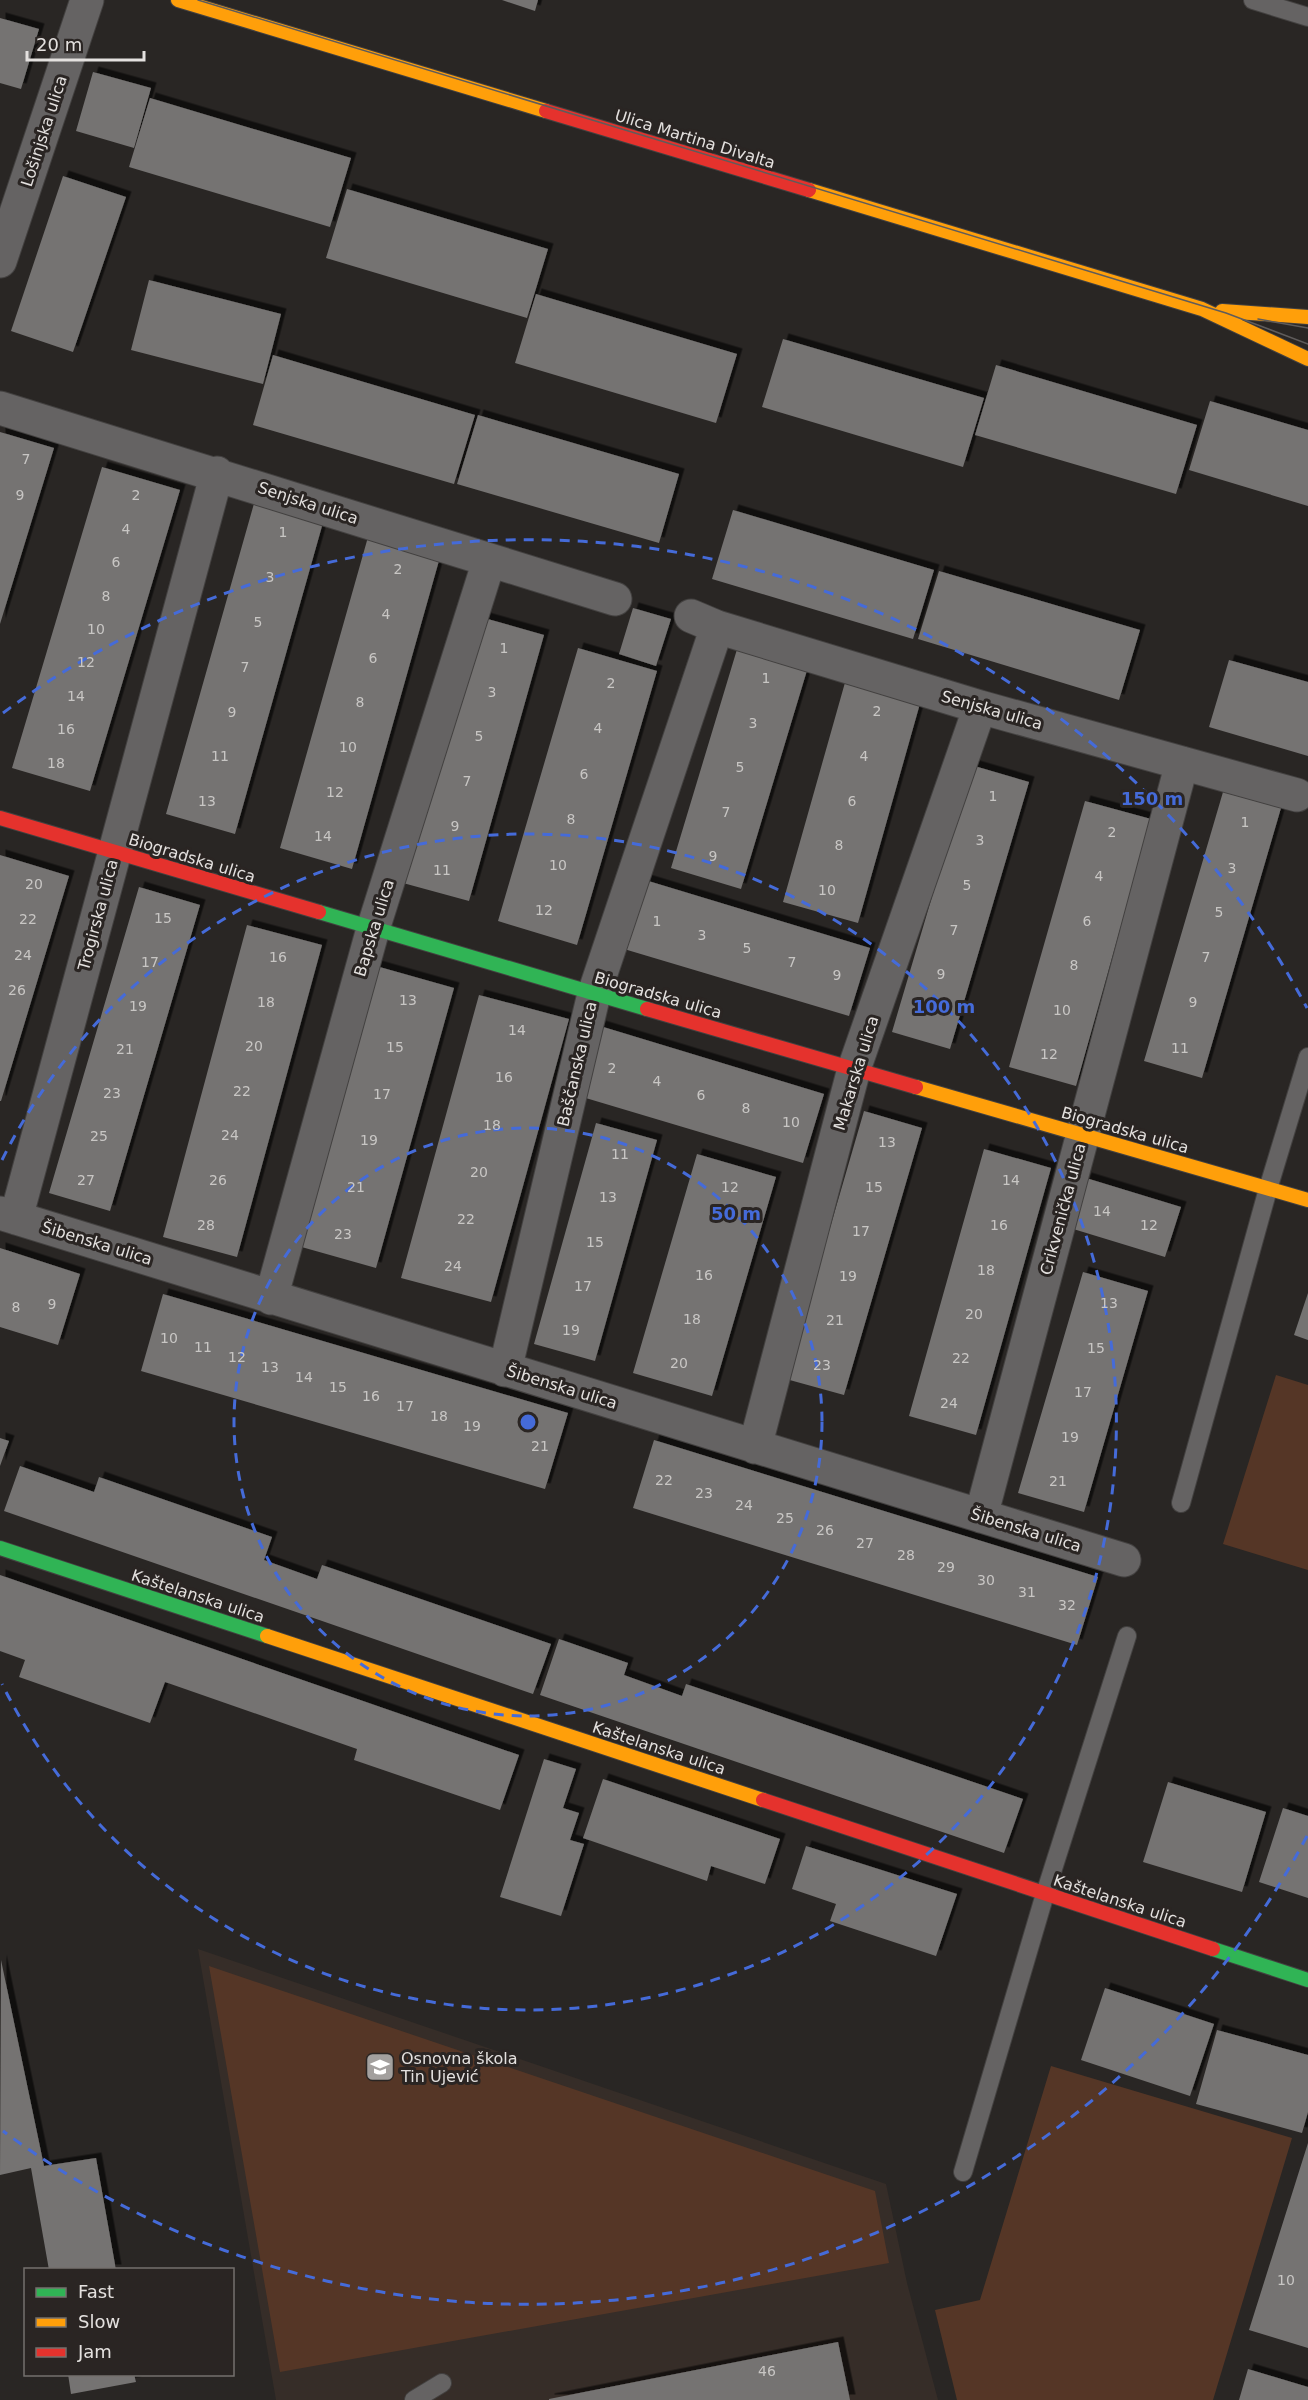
<svg xmlns="http://www.w3.org/2000/svg" width="1308" height="2400" viewBox="0 0 1308 2400" font-family="'DejaVu Sans',sans-serif">
<style>
.built{fill:#362d28}
.green{fill:#553626}
.building{fill:#757372;filter:url(#shadow)}
.lines{fill:none;stroke-linecap:round;stroke-linejoin:round}
.lane-casing{stroke:#434140;stroke-width:20}
.street-casing{stroke:#434140;stroke-width:35}
.fast-casing{stroke:#434140;stroke-width:16}
.slow-casing{stroke:#434140;stroke-width:16}
.jam-casing{stroke:#434140;stroke-width:16}
.lane{stroke:#656363;stroke-width:18}
.street{stroke:#656363;stroke-width:33}
.fast{stroke:#30b455;stroke-width:14}
.slow{stroke:#ff9f0a;stroke-width:14}
.jam{stroke:#e5322d;stroke-width:14}
.tram{stroke:#5f5c5b;stroke-width:1.5}
.ring{fill:none;stroke:#456bd9;stroke-width:3;stroke-dasharray:10 8}
.labels{text-anchor:middle;dominant-baseline:central;stroke-width:6;stroke-linejoin:round;paint-order:stroke}
.number-label{font-size:14px;fill:#c8c6c4}
.street-label{font-size:16px;fill:#e4e1df;stroke:#2a2523}
.poi-label{font-size:16px;fill:#e4e1df;stroke:#2a2523;text-anchor:start}
.centre{fill:#456bd9;stroke:#2a2523;stroke-width:3}
.ring-label{font-size:18px;text-anchor:middle;font-weight:bold;fill:#456bd9;stroke:#2a2523;stroke-width:6;stroke-linejoin:round;paint-order:stroke}
</style>
<defs>
<filter id="shadow"><feDropShadow dx="5.5" dy="-5.5" stdDeviation="0" flood-color="#0009"/></filter>
</defs>
<rect width="100%" height="100%" fill="#292624"/>
<path class="built" d="M198,1949L886,2184L907,2283L938,2400H276Z"/>
<path class="green" d="M1276,1375L1308,1385V1570L1223,1544Z
M209,1966L875,2191L889,2263L280,2372Z
M1051,2066L1292,2138L1213,2400H957L935,2310L980,2300Z"/>
<path class="building" d="M502,0H538L535,11Z
M0,18L39,29L21,89L0,83Z
M93,72L151,88L134,148L76,131Z
M150,98L351,158L330,227L129,167Z
M63,176L126,197L73,352L11,331Z
M347,189L548,249L527,318L326,258Z
M149,280L281,314L263,384L131,350Z
M536,294L737,354L716,423L515,363Z
M783,339L984,398L963,467L762,407Z
M273,355L475,415L454,484L253,425Z
M996,365L1197,425L1176,494L975,435Z
M1210,401L1308,430V506L1189,470Z
M478,415L679,474L659,543L457,484Z
M0,432L54,448L0,624Z
M102,467L180,490L90,791L12,768Z
M255,500L324,519L235,834L166,814Z
M733,510L934,570L913,639L712,579Z
M368,537L440,557L352,869L280,848Z
M939,571L1140,630L1119,700L918,639Z
M633,608L671,619L656,666L619,654Z
M477,616L544,635L469,901L403,883Z
M738,646L808,667L741,889L671,868Z
M578,648L657,671L577,945L498,921Z
M1229,660L1308,682V756L1209,727Z
M846,679L921,700L858,923L783,902Z
M971,765L1029,782L950,1049L892,1032Z
M1223,792L1281,808L1202,1078L1144,1061Z
M1085,801L1151,819L1076,1086L1009,1067Z
M0,855L69,876L1,1101H0Z
M645,880L870,948L849,1016L624,949Z
M139,887L200,905L110,1211L49,1193Z
M247,925L322,945L237,1257L163,1237Z
M376,966L454,988L376,1268L298,1246Z
M479,995L569,1019L491,1302L401,1278Z
M600,1026L824,1094L803,1163L579,1096Z
M864,1111L922,1128L844,1395L786,1379Z
M596,1123L657,1140L595,1361L534,1344Z
M984,1149L1051,1168L976,1435L909,1416Z
M697,1154L776,1177L712,1396L633,1373Z
M1086,1178L1181,1207L1165,1257L1070,1228Z
M0,1248L80,1274L58,1345L0,1327Z
M1083,1272L1148,1291L1084,1512L1018,1493Z
M1308,1293V1340L1294,1335Z
M163,1294L568,1413L545,1489L141,1371Z
M0,1438L9,1441L0,1466Z
M654,1440L1098,1577L1077,1645L633,1508Z
M20,1466L94,1492L99,1477L272,1537L264,1560L317,1579L322,1565L551,1644L533,1694L4,1511Z
M0,1575L519,1755L500,1810L354,1760L357,1749L165,1682L150,1723L19,1677L25,1660L0,1651Z
M559,1639L628,1663L624,1675L682,1696L686,1684L1023,1799L1004,1853L540,1695Z
M544,1759L576,1769L563,1808L579,1813L570,1840L584,1844L561,1916L500,1897Z
M603,1779L780,1839L765,1884L711,1866L707,1881L583,1838Z
M1168,1782L1266,1812L1242,1892L1143,1862Z
M1283,1808L1308,1816V1898L1259,1882Z
M806,1846L957,1894L936,1956L830,1921L836,1904L792,1889Z
M1,1960L44,2166L96,2158L116,2270H49L31,2168L0,2175Z
M1105,1988L1214,2024L1190,2096L1081,2060Z
M1217,2030L1308,2055V2112L1302,2133L1196,2104Z
M1308,2143V2348L1249,2330Z
M838,2342L850,2400H549V2399Z
M1248,2369L1308,2387V2400H1239Z
M68,2374H134L136,2382L71,2394Z"/>
<g class="lines">
<g class="lane-casing">
<path id="lane" d="M1253,0L1308,17
M1181,1503L1268,1189L1308,1057
M963,2172L1045,1894L1127,1636
M414,2400L442,2383"/>
</g>
<g class="street-casing">
<path id="street" d="M0,261L87,0
M0,408C206,470 409,537 615,599
M691,616L717,627L980,707L1297,795
M0,1213L1124,1560
M16,1218L217,473
M271,1298L373,929L489,561
M505,1370L594,994L717,627
M755,1447L854,1069L980,707
M981,1516L1182,763"/>
</g>
<g class="fast-casing">
<path id="fast" d="M319,912L647,1009
M0,1548L267,1636
M1213,1949L1308,1980"/>
</g>
<g class="slow-casing">
<path id="slow" d="M178,0L546,111
M809,190L1202,309L1308,359
M1222,311L1308,317
M916,1087L1308,1200
M267,1636L763,1800"/>
</g>
<g class="jam-casing">
<path id="jam" d="M546,111L809,190
M0,818L319,912
M647,1009L916,1087
M763,1800L1213,1949"/>
</g>
<use href="#lane" class="lane"/>
<use href="#street" class="street"/>
<use href="#fast" class="fast"/>
<use href="#slow" class="slow"/>
<use href="#jam" class="jam"/>
<path class="tram" d="M198,0L1226,313L1308,344
M1258,319L1308,328"/>
</g>
<g class="ring">
<circle cx="528" cy="1422" r="294"/>
<path d="M2 1160A588 588 0 1 1 2 1684"/>
<path d="M1307 1836A882 882 0 0 1 3 2131M3 713A882 882 0 0 1 1307 1008"/>
</g>
<defs>
<g id="school-square" transform="scale(1.5)"><rect x="-9" y="-9" width="18" height="18" rx="4" fill="#a3a09e" stroke="#2a2523"/><path d="M0-5L7-2L0 1L-7-2ZM-4 1L0 2.5L4 1V4Q0 6-4 4Z" fill="#fff"/></g>
</defs>
<g fill-rule="evenodd">
<use href="#school-square" x="380" y="2067"/>
</g>
<g class="labels">
<g class="number-label">
<text x="26" y="459">7</text>
<text x="20" y="495">9</text>
<text x="136" y="495">2</text>
<text x="126" y="529">4</text>
<text x="283" y="532">1</text>
<text x="116" y="562">6</text>
<text x="398" y="569">2</text>
<text x="270" y="577">3</text>
<text x="106" y="596">8</text>
<text x="386" y="614">4</text>
<text x="258" y="622">5</text>
<text x="96" y="629">10</text>
<text x="504" y="648">1</text>
<text x="373" y="658">6</text>
<text x="86" y="662">12</text>
<text x="245" y="667">7</text>
<text x="766" y="678">1</text>
<text x="611" y="683">2</text>
<text x="492" y="692">3</text>
<text x="76" y="696">14</text>
<text x="360" y="702">8</text>
<text x="877" y="711">2</text>
<text x="232" y="712">9</text>
<text x="753" y="723">3</text>
<text x="598" y="728">4</text>
<text x="66" y="729">16</text>
<text x="479" y="736">5</text>
<text x="348" y="747">10</text>
<text x="220" y="756">11</text>
<text x="864" y="756">4</text>
<text x="56" y="763">18</text>
<text x="740" y="767">5</text>
<text x="584" y="774">6</text>
<text x="467" y="781">7</text>
<text x="335" y="792">12</text>
<text x="993" y="796">1</text>
<text x="207" y="801">13</text>
<text x="852" y="801">6</text>
<text x="726" y="812">7</text>
<text x="571" y="819">8</text>
<text x="1245" y="822">1</text>
<text x="455" y="826">9</text>
<text x="1112" y="832">2</text>
<text x="323" y="836">14</text>
<text x="980" y="840">3</text>
<text x="839" y="845">8</text>
<text x="713" y="856">9</text>
<text x="558" y="865">10</text>
<text x="1232" y="868">3</text>
<text x="442" y="870">11</text>
<text x="1099" y="876">4</text>
<text x="34" y="884">20</text>
<text x="967" y="885">5</text>
<text x="827" y="890">10</text>
<text x="544" y="910">12</text>
<text x="1219" y="912">5</text>
<text x="163" y="918">15</text>
<text x="28" y="919">22</text>
<text x="657" y="921">1</text>
<text x="1087" y="921">6</text>
<text x="954" y="930">7</text>
<text x="702" y="935">3</text>
<text x="747" y="948">5</text>
<text x="23" y="955">24</text>
<text x="278" y="957">16</text>
<text x="1206" y="957">7</text>
<text x="150" y="962">17</text>
<text x="792" y="962">7</text>
<text x="1074" y="965">8</text>
<text x="941" y="974">9</text>
<text x="837" y="975">9</text>
<text x="17" y="990">26</text>
<text x="408" y="1000">13</text>
<text x="266" y="1002">18</text>
<text x="1193" y="1002">9</text>
<text x="138" y="1006">19</text>
<text x="1062" y="1010">10</text>
<text x="517" y="1030">14</text>
<text x="254" y="1046">20</text>
<text x="395" y="1047">15</text>
<text x="1180" y="1048">11</text>
<text x="125" y="1049">21</text>
<text x="1049" y="1054">12</text>
<text x="612" y="1068">2</text>
<text x="504" y="1077">16</text>
<text x="657" y="1081">4</text>
<text x="242" y="1091">22</text>
<text x="112" y="1093">23</text>
<text x="382" y="1094">17</text>
<text x="701" y="1095">6</text>
<text x="746" y="1108">8</text>
<text x="791" y="1122">10</text>
<text x="492" y="1125">18</text>
<text x="230" y="1135">24</text>
<text x="99" y="1136">25</text>
<text x="369" y="1140">19</text>
<text x="887" y="1142">13</text>
<text x="620" y="1154">11</text>
<text x="479" y="1172">20</text>
<text x="86" y="1180">27</text>
<text x="218" y="1180">26</text>
<text x="1011" y="1180">14</text>
<text x="356" y="1187">21</text>
<text x="730" y="1187">12</text>
<text x="874" y="1187">15</text>
<text x="608" y="1197">13</text>
<text x="1102" y="1211">14</text>
<text x="466" y="1219">22</text>
<text x="206" y="1225">28</text>
<text x="999" y="1225">16</text>
<text x="1149" y="1225">12</text>
<text x="861" y="1231">17</text>
<text x="343" y="1234">23</text>
<text x="595" y="1242">15</text>
<text x="453" y="1266">24</text>
<text x="986" y="1270">18</text>
<text x="704" y="1275">16</text>
<text x="848" y="1276">19</text>
<text x="583" y="1286">17</text>
<text x="1109" y="1303">13</text>
<text x="52" y="1304">9</text>
<text x="16" y="1307">8</text>
<text x="974" y="1314">20</text>
<text x="692" y="1319">18</text>
<text x="835" y="1320">21</text>
<text x="571" y="1330">19</text>
<text x="169" y="1338">10</text>
<text x="203" y="1347">11</text>
<text x="1096" y="1348">15</text>
<text x="237" y="1357">12</text>
<text x="961" y="1358">22</text>
<text x="679" y="1363">20</text>
<text x="822" y="1365">23</text>
<text x="270" y="1367">13</text>
<text x="304" y="1377">14</text>
<text x="338" y="1387">15</text>
<text x="1083" y="1392">17</text>
<text x="371" y="1396">16</text>
<text x="949" y="1403">24</text>
<text x="405" y="1406">17</text>
<text x="439" y="1416">18</text>
<text x="472" y="1426">19</text>
<text x="1070" y="1437">19</text>
<text x="540" y="1446">21</text>
<text x="664" y="1480">22</text>
<text x="1058" y="1481">21</text>
<text x="704" y="1493">23</text>
<text x="744" y="1505">24</text>
<text x="785" y="1518">25</text>
<text x="825" y="1530">26</text>
<text x="865" y="1543">27</text>
<text x="906" y="1555">28</text>
<text x="946" y="1567">29</text>
<text x="986" y="1580">30</text>
<text x="1027" y="1592">31</text>
<text x="1067" y="1605">32</text>
<text x="1286" y="2280">10</text>
<text x="767" y="2371">46</text>
</g>
<g class="street-label">
<text transform="translate(44 131) rotate(-72)">Lošinjska ulica</text>
<text transform="translate(695 139) rotate(17)">Ulica Martina Divalta</text>
<text transform="translate(308 503) rotate(18)">Senjska ulica</text>
<text transform="translate(992 710) rotate(16)">Senjska ulica</text>
<text transform="translate(192 858) rotate(17)">Biogradska ulica</text>
<text transform="translate(98 915) rotate(-75)">Trogirska ulica</text>
<text transform="translate(374 928) rotate(-73)">Bapska ulica</text>
<text transform="translate(658 995) rotate(16)">Biogradska ulica</text>
<text transform="translate(577 1064) rotate(-77)">Baščanska ulica</text>
<text transform="translate(856 1073) rotate(-73)">Makarska ulica</text>
<text transform="translate(1125 1130) rotate(16)">Biogradska ulica</text>
<text transform="translate(1063 1209) rotate(-75)">Crikvenička ulica</text>
<text transform="translate(97 1243) rotate(17)">Šibenska ulica</text>
<text transform="translate(562 1387) rotate(17)">Šibenska ulica</text>
<text transform="translate(1026 1530) rotate(17)">Šibenska ulica</text>
<text transform="translate(198 1596) rotate(18)">Kaštelanska ulica</text>
<text transform="translate(659 1748) rotate(18)">Kaštelanska ulica</text>
<text transform="translate(1120 1901) rotate(18)">Kaštelanska ulica</text>
</g>
<g class="poi-label">
<text x="401" y="2058">Osnovna škola<tspan x="401" dy="18">Tin Ujević</tspan></text>
</g>
</g>
<circle cx="528" cy="1422" r="9" class="centre"/>
<g class="ring-label">
<text x="1152" y="805">150 m</text>
<text x="944" y="1013">100 m</text>
<text x="736" y="1220">50 m</text>
</g>
<rect x="24" y="2268" width="210" height="108" fill="#2a2523" stroke="#74706e" stroke-width="1.5"/>
<rect x="36" y="2288" width="30" height="9" fill="#30b455" stroke="#74706e" stroke-width="1.5"/>
<text x="78" y="2298" font-size="18" fill="#e4e1df">Fast</text>
<rect x="36" y="2318" width="30" height="9" fill="#ff9f0a" stroke="#74706e" stroke-width="1.5"/>
<text x="78" y="2328" font-size="18" fill="#e4e1df">Slow</text>
<rect x="36" y="2348" width="30" height="9" fill="#e5322d" stroke="#74706e" stroke-width="1.5"/>
<text x="78" y="2358" font-size="18" fill="#e4e1df">Jam</text>
<path d="M27 51v9h117v-9" fill="none" stroke="#e4e1df" stroke-width="3"/>
<text x="36" y="51" font-size="18" fill="#e4e1df" stroke="#2a2523" stroke-width="4.5" paint-order="stroke">20 m</text>
</svg>
